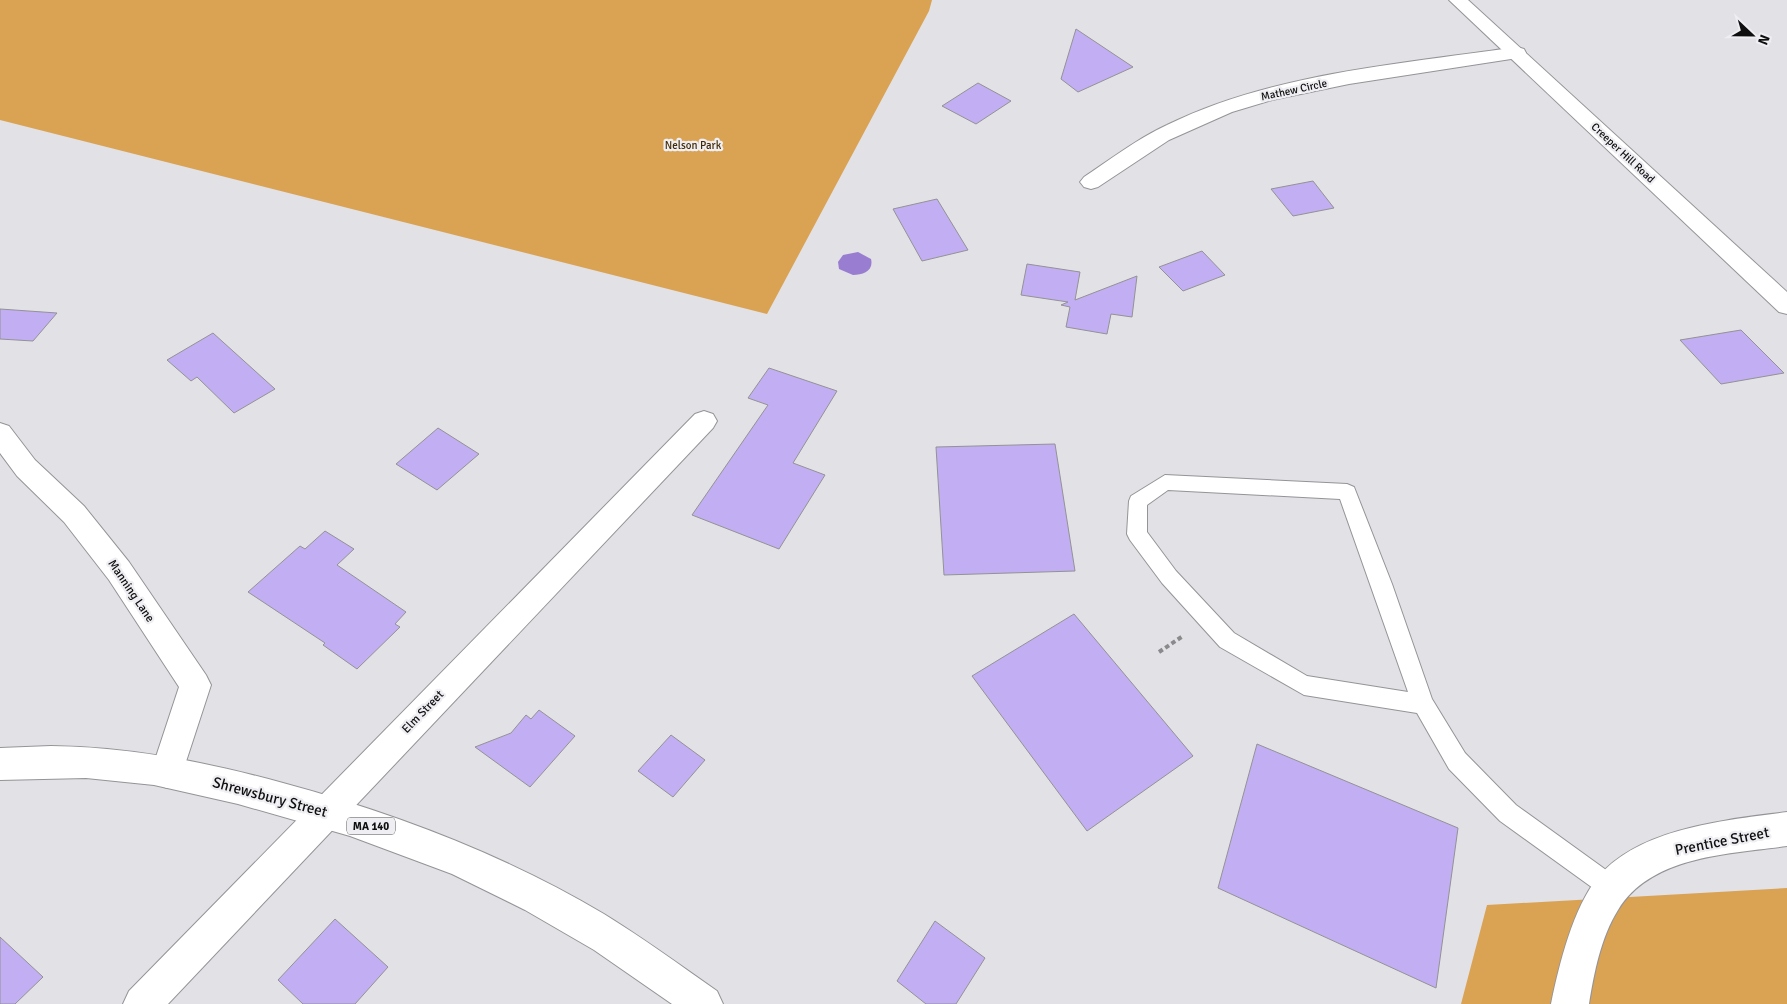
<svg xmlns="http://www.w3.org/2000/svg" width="1787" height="1004" viewBox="0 0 1787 1004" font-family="Signika,sans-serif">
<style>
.green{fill:#daa253}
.water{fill:#987dd1}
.building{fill:#c2aef3;stroke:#939295}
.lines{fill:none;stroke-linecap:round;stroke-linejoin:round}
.lane-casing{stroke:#949397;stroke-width:2}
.street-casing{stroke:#949397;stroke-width:2}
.secondary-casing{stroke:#949397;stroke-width:2}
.primary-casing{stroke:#949397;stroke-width:2}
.path{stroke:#8a898c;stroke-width:4;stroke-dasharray:4.5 3;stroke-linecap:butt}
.lane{fill:#fff;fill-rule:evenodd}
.street{fill:#fff;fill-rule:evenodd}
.secondary{fill:#fff;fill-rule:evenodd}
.primary{fill:#fff;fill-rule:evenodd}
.labels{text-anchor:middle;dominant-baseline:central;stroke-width:4.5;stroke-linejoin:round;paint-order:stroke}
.far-street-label{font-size:11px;fill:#0f0f10;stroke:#efeef2}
.far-park-label{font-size:11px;fill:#422a03;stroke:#efeef2}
.shield{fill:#efeef2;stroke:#525254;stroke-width:1}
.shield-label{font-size:11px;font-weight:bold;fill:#0f0f10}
.street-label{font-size:12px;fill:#0f0f10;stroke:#efeef2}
.near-street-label{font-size:15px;fill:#0f0f10;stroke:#efeef2}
</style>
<rect width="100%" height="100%" fill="#e2e1e5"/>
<path class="green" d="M0,0H932L929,11L767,314L0,120Z
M1787,888V1004H1461L1487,905Z"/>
<path class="water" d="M858,252L871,259C874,271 863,275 853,275L839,269L838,262L843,255Z"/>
<path class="building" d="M1076,29L1133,67L1078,92L1061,79Z
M978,83L1011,101L976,124L942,106Z
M1313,181L1334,208L1293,216L1271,189Z
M937,199L968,250L922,261L893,209Z
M1202,251L1225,275L1183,291L1159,267Z
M1027,264L1080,272L1075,300L1137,276L1132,317L1111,314L1107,334L1066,327L1070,307L1061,305L1068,302L1021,295Z
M0,309L57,313L33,341L0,339Z
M1741,330L1784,373L1721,384L1680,340Z
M213,333L275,389L234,413L197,377L191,381L167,360Z
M769,368L837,391L793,463L825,475L779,549L692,515L768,405L748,398Z
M438,428L479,454L437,490L396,464Z
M1055,444L1075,571L944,575L936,447Z
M325,531L354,549L337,565L406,612L395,624L400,627L357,669L323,645L325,643L248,592L300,546L305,549Z
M1074,614L1193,756L1087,831L972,676Z
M539,710L575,736L530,787L475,747L511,733L526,715L531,719Z
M671,735L705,760L673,797L638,771Z
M1257,744L1458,828L1436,988L1218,888Z
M335,919L388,967L355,1004H303L278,980Z
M935,921L985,958L956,1004H926L897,981Z
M0,937L43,977L15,1004H0Z"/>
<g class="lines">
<g class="lane-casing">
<path id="lane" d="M1165,475L1347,484L1354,487L1392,584L1432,699L1465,753L1516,805L1620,880L1624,888L1620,896L1612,900L1604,896L1500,821L1449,769L1417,713L1304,695L1220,647L1162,583L1130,540L1127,534L1129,501L1131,496ZM1168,490L1340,499L1408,692L1307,676L1234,633L1176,571L1147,532V505Z"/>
</g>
<g class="street-casing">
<path id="street" d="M1517,47L1524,49L1526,53L1524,57L1349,84L1272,100L1232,112L1169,140L1098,187L1091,189L1084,187L1080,182L1084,177C1111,159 1137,139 1167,125C1272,73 1402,64 1517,47Z
M704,411L713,414L717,421L713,428L168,1004H123L129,991L695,414Z
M0,423L9,426L35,460L84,506L129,562L206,675L211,685L179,783L167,788L155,783L151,772L179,687L109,580L64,522L17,476L0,453Z
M1787,812V846C1731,854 1651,855 1618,910C1601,937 1594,973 1589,1004H1551C1559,965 1573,907 1599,876C1641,827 1728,820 1787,812Z"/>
</g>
<g class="secondary-casing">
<path id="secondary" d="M1449,0H1468L1787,292V314L1779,312Z"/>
</g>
<g class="primary-casing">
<path id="primary" d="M51,746C131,747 206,762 283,783C394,813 505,855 604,914C643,938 680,965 717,991L723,1004H672L594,950L525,910L452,874L350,836L238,804L154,785L86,778L0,780V748Z"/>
</g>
<path class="path" d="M1159,652L1183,636"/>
<use href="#lane" class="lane"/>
<use href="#street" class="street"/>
<use href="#secondary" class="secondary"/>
<use href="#primary" class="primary"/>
</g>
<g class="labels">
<g class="far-street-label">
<text transform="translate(1294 90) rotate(-12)">Mathew Circle</text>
<text transform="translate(1623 153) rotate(43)">Creeper Hill Road</text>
</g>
<g class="far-park-label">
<text x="693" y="145">Nelson Park</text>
</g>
<rect class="shield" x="347" y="817.5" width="48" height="17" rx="4"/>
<g class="shield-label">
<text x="371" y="826">MA 140</text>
</g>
<g class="street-label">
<text transform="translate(131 591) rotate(56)">Manning Lane</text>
<text transform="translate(423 712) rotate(-46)">Elm Street</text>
</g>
<g class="near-street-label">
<text transform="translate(270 797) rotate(15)">Shrewsbury Street</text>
<text transform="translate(1722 841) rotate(-11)">Prentice Street</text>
</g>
</g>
<g transform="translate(1752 35) rotate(112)" stroke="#efeef2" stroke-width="4" paint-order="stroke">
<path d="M0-4L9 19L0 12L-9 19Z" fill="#0f0f10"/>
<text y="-8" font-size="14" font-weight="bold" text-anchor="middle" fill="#0f0f10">N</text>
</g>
</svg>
